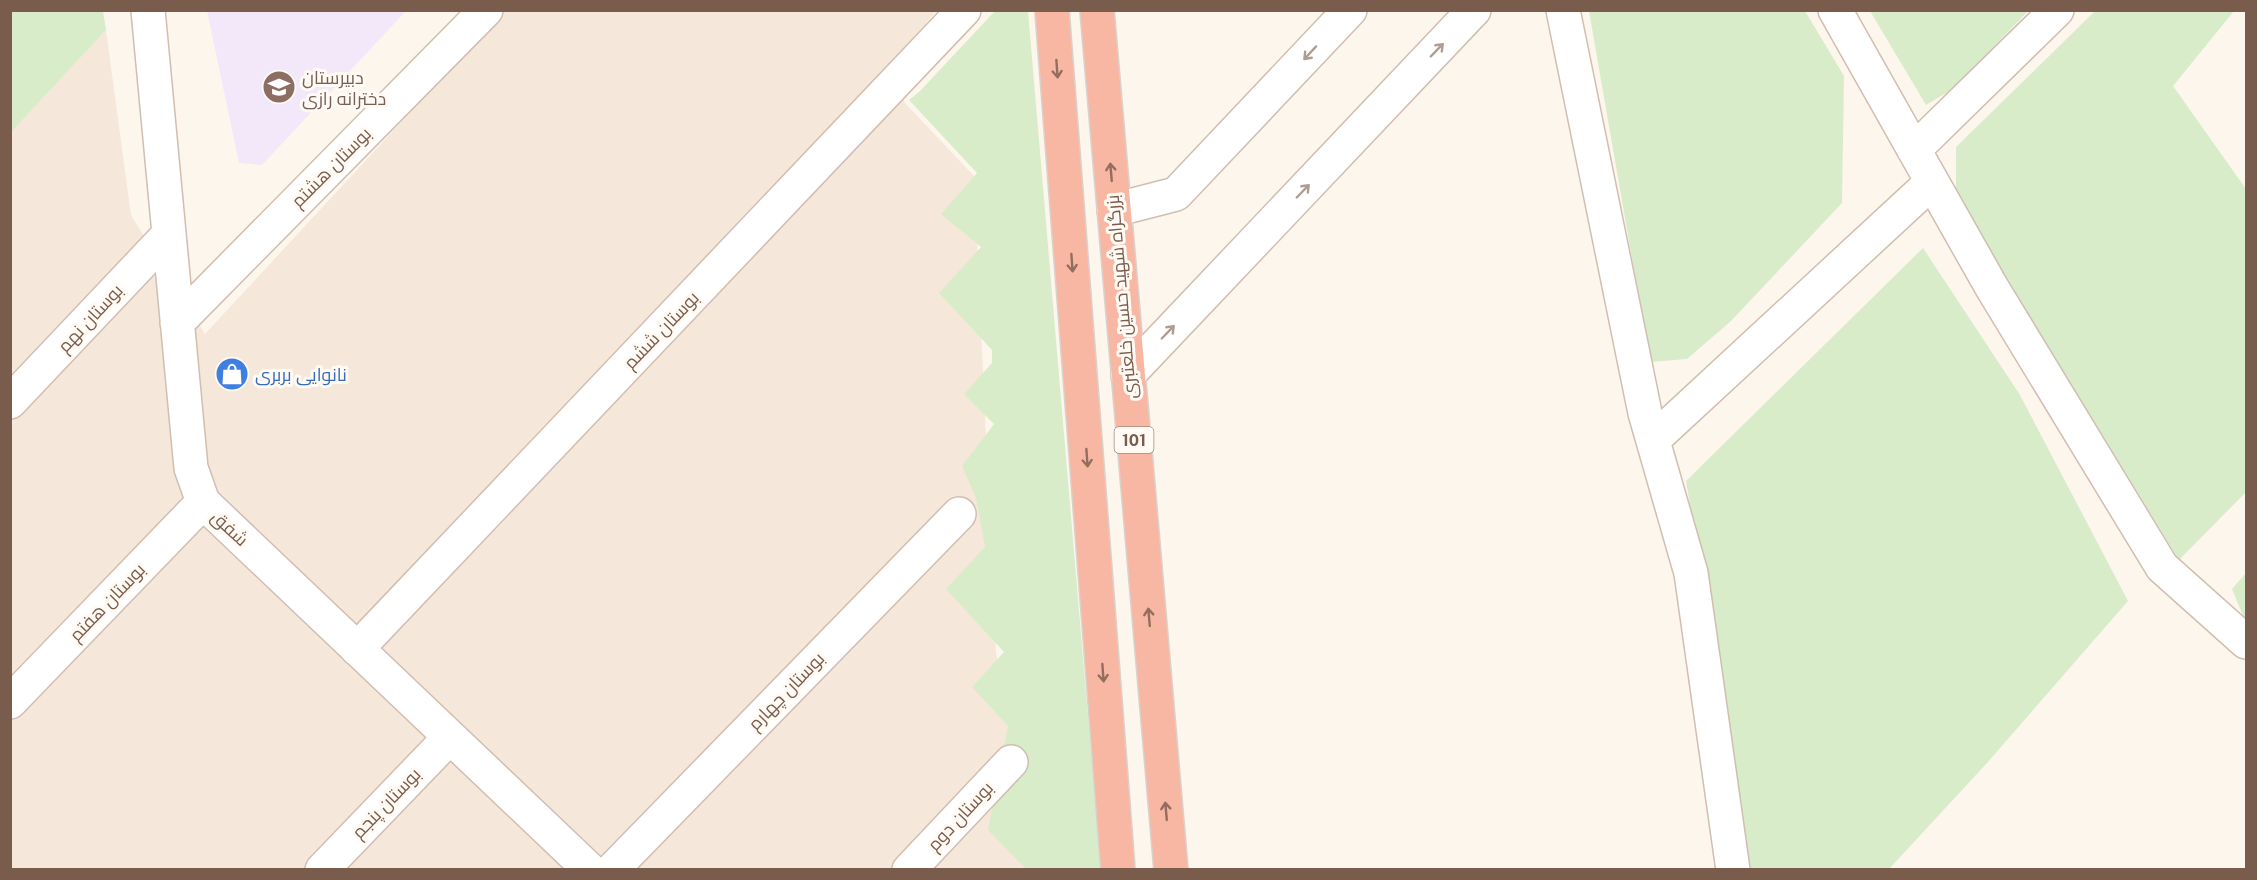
<svg xmlns="http://www.w3.org/2000/svg" width="2257" height="880" viewBox="0 0 2257 880" font-family="'Public Sans',Cairo,sans-serif">
<style>
.residential{fill:#f5e8da}
.education{fill:#f3e8fa}
.green{fill:#d8ecc9}
.lines{fill:none;stroke-linecap:round;stroke-linejoin:round}
.minor-casing{stroke:#d1beb0;stroke-width:36}
.highway-casing{stroke:#dad1cd;stroke-width:36}
.minor{stroke:#fff;stroke-width:33}
.highway{stroke:#f7b7a3;stroke-width:33}
.oneway{stroke:#af9d94}
.oneway2{stroke:#936e5e}
.labels{text-anchor:middle;dominant-baseline:central;stroke-width:6;stroke-linejoin:round;paint-order:stroke}
.shield{fill:#fffaf3;stroke:#a28b7f;stroke-width:1.5}
.shield-label{font-size:16px;font-weight:bold;fill:#7a5c4d}
.education-label{font-size:18px;fill:#785e54;stroke:#fffaf3;text-anchor:start}
.street-label{font-size:18px;fill:#7a5c4d;stroke:#fffaf3}
.shop-label{font-size:18px;fill:#366cbe;stroke:#fffaf3;text-anchor:start}
</style>
<rect width="100%" height="100%" fill="#fdf6ec"/>
<path class="residential" d="M504,11H936L887,71L905,103L974,176L996,654L1038,869H11L10,132L106,30L131,215L205,334Z"/>
<path class="education" d="M207,11V10L406,11L262,165L239,163Z"/>
<path class="green" d="M11,10L103,11L106,30L11,132Z
M995,11H1028L1101,869H1026L988,830L1008,726L972,687L1004,652L946,589L985,547L976,498L962,466L994,424L964,394L992,363V350L939,293L981,247L941,214L977,173L909,100L920,91Z
M1589,11H1805L1844,76L1842,203L1731,321L1687,359L1650,362Z
M1870,11H2028L1953,89L1926,105Z
M2095,11H2234L2173,86L2246,189V492L2179,560L1956,195V147Z
M1923,248L2020,395L2128,601L1987,763L1889,869H1751L1686,481Z
M2246,573V623L2232,589Z"/>
<g class="lines">
<g class="minor-casing">
<path id="minor" d="M148,10L191,468L203,502L590,870
M1563,10L1645,413L1691,573L1733,870
M1835,10L1991,286L2162,567L2246,642
M1914,150L2057,10
M1114,210L1176,194L1350,10
M177,323L486,10
M1128,375L1474,10
M10,402L169,234
M1653,440L1932,182
M357,649L964,10
M10,702L203,502
M322,870L450,737
M612,870L959,514
M909,870L1011,762"/>
</g>
<g class="highway-casing">
<path id="highway" d="M1052,10L1118,870
M1097,10L1171,870"/>
</g>
<use href="#minor" class="minor"/>
<use href="#highway" class="highway"/>
</g>
<defs><path id="oneway-shaft" d="M-6 0H5M1.5-3L5.5 0L1.5 3" fill="none" stroke-width="1.6" stroke-linecap="round" stroke-linejoin="round" transform="scale(1.5)"/></defs>
<g class="oneway">
<use href="#oneway-shaft" transform="translate(1437 50) rotate(-46)"/>
<use href="#oneway-shaft" transform="translate(1310 53) rotate(133)"/>
<use href="#oneway-shaft" transform="translate(1303 191) rotate(-46)"/>
<use href="#oneway-shaft" transform="translate(1168 332) rotate(-46)"/>
</g>
<g class="oneway2">
<use href="#oneway-shaft" transform="translate(1057 69) rotate(86)"/>
<use href="#oneway-shaft" transform="translate(1111 172) rotate(-95)"/>
<use href="#oneway-shaft" transform="translate(1072 263) rotate(86)"/>
<use href="#oneway-shaft" transform="translate(1087 458) rotate(86)"/>
<use href="#oneway-shaft" transform="translate(1149 617) rotate(-95)"/>
<use href="#oneway-shaft" transform="translate(1103 673) rotate(86)"/>
<use href="#oneway-shaft" transform="translate(1166 811) rotate(-95)"/>
</g>
<defs>
<g id="school-disc" transform="scale(1.725)"><circle r="9.5" fill="#8d6e63" stroke="#fffaf3"/><path d="M0-5L7-2L0 1L-7-2ZM-4 1L0 2.5L4 1V4Q0 6-4 4Z" fill="#fff"/></g>
<g id="shop-disc" transform="scale(1.725)"><circle r="9.5" fill="#3f7fe0" stroke="#fffaf3"/><path d="M-5-2.5h2.3a2.7 3.5 0 0 1 5.4 0H5L5.5 6h-11ZM-1.5-2.5h3a1.5 2.3 0 0 0-3 0Z" fill="#fff"/></g>
</defs>
<g fill-rule="evenodd">
<use href="#school-disc" x="279" y="87"/>
<use href="#shop-disc" x="232" y="374"/>
</g>
<g class="labels">
<rect class="shield" x="1114.5" y="427" width="39" height="26" rx="4.5"/>
<g class="shield-label">
<text x="1134" y="440">101</text>
</g>
<g class="education-label">
<text x="302" y="77">دبیرستان<tspan x="302" dy="21">دخترانه رازی</tspan></text>
</g>
<g class="street-label">
<text transform="translate(331 167) rotate(-45)">بوستان هشتم</text>
<text transform="translate(1121 297) rotate(-95)">بزرگراه شهید حسین خلعتبری</text>
<text transform="translate(90 318) rotate(-47)">بوستان نهم</text>
<text transform="translate(661 330) rotate(-46)">بوستان ششم</text>
<text transform="translate(230 528) rotate(43)">شفق</text>
<text transform="translate(107 602) rotate(-46)">بوستان هفتم</text>
<text transform="translate(786 691) rotate(-46)">بوستان چهارم</text>
<text transform="translate(386 803) rotate(-46)">بوستان پنجم</text>
<text transform="translate(960 816) rotate(-47)">بوستان دوم</text>
</g>
<g class="shop-label">
<text x="255" y="374">نانوایی بربری</text>
</g>
</g>
<rect width="2257" height="880" fill="none" stroke="#7a5c4d" stroke-width="24"/>
</svg>
